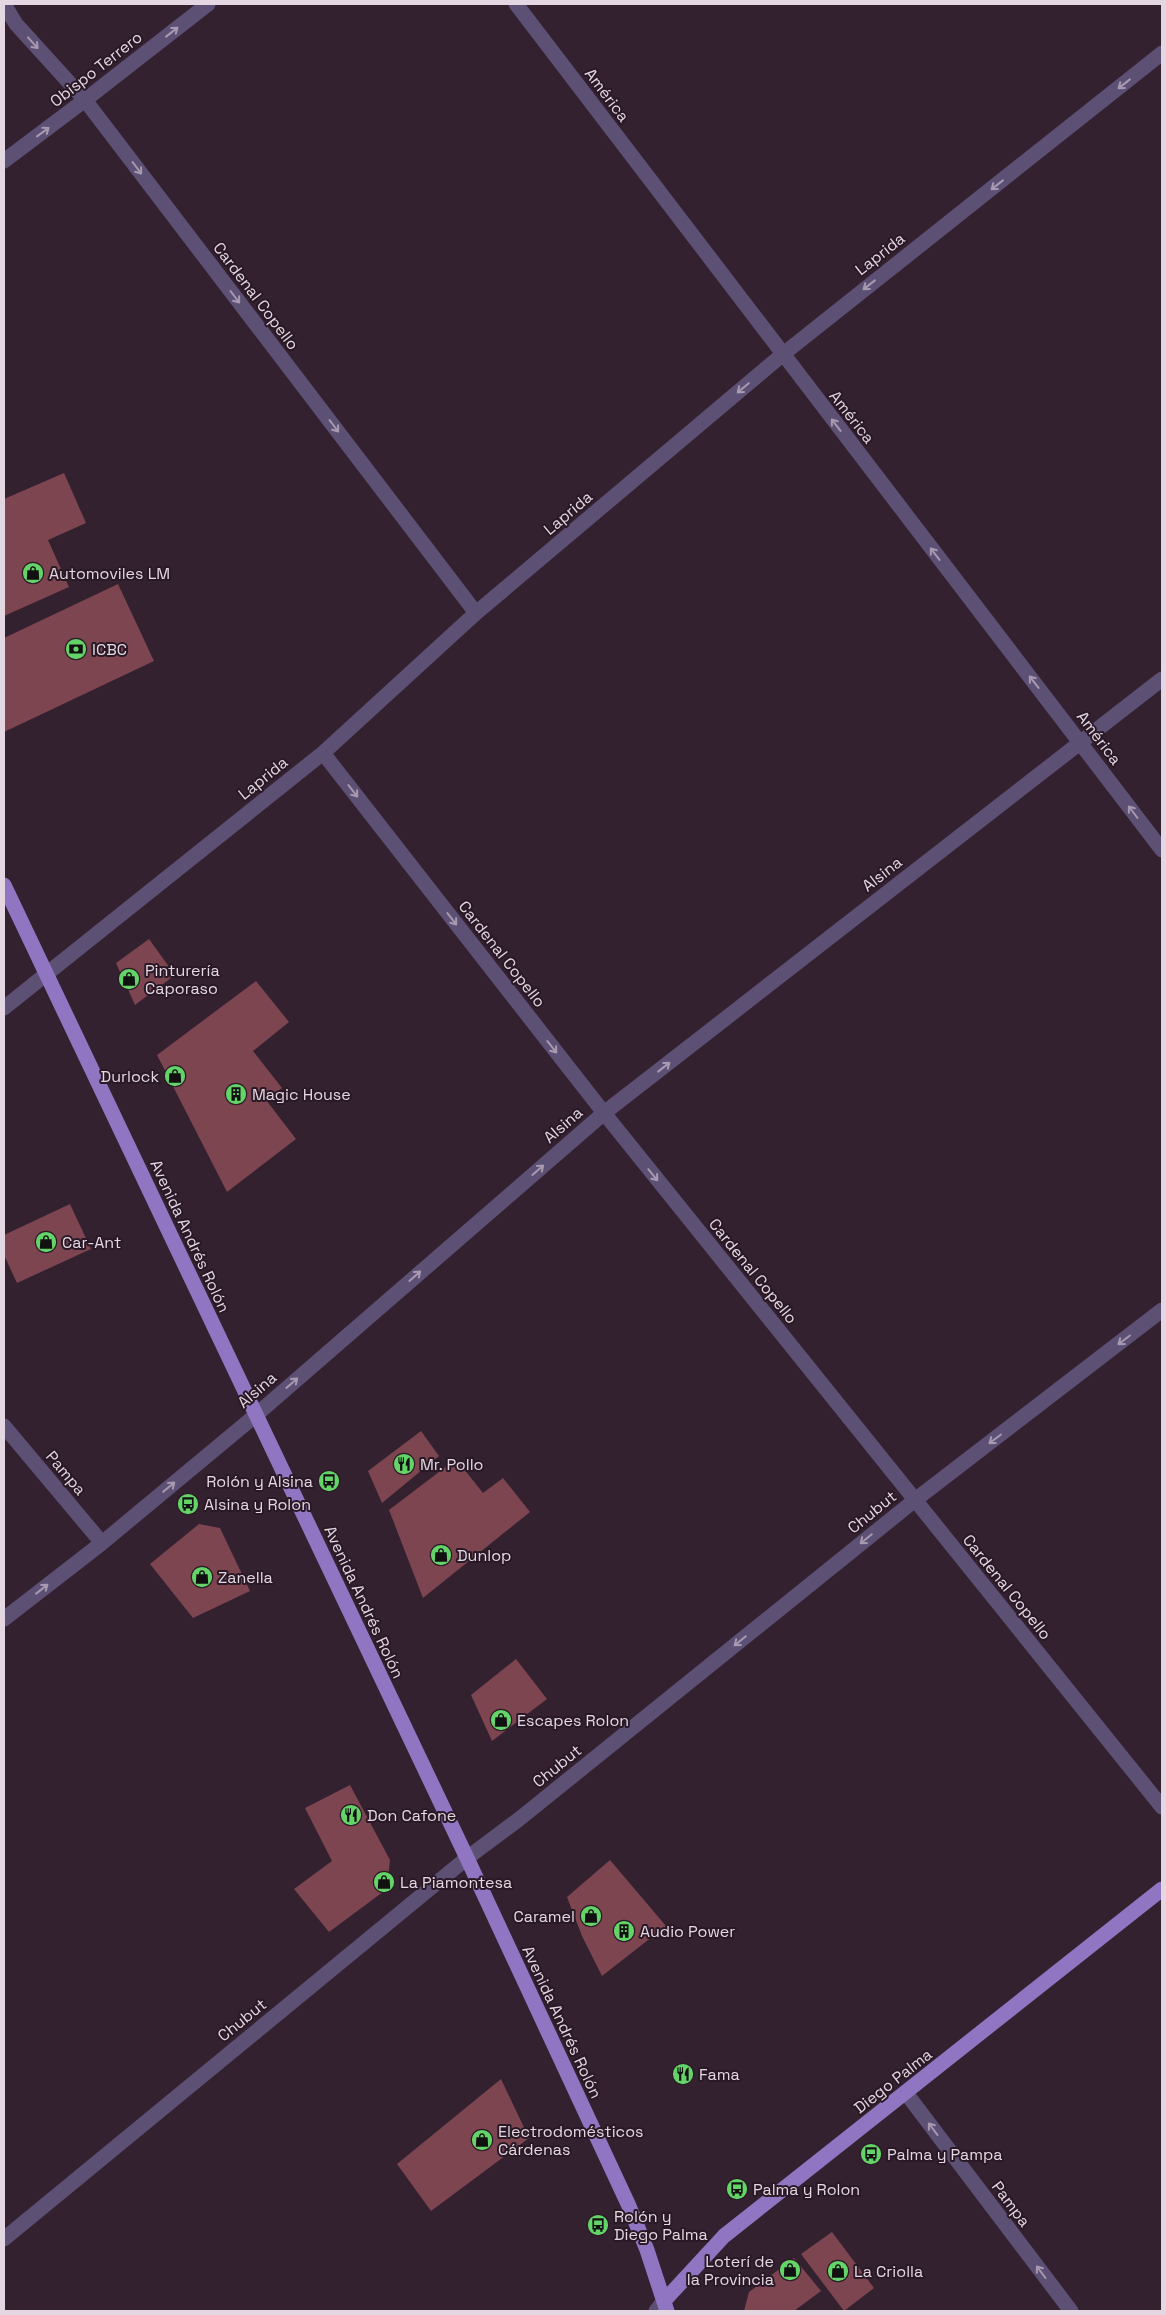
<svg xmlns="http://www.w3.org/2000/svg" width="1166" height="2315" viewBox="0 0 1166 2315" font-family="'Space Grotesk',sans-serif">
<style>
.building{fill:#7c4550}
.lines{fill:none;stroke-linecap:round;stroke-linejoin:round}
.minor{stroke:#5c5075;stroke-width:15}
.major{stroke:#9075c2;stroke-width:15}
.oneway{stroke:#a79ab0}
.labels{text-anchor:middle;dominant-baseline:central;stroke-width:4;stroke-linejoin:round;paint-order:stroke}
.street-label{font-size:16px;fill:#e4d7e1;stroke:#291826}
.poi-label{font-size:16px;fill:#e4d7e1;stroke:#291826;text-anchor:start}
</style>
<rect width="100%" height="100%" fill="#342130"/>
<path class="building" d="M64,473L86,523L48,540L69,587L4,616V499Z
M118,584L154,661L4,732V638Z
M149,939L175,975L135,1005L116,963Z
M256,981L289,1022L253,1051L282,1088L266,1100L296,1139L227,1192L157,1055Z
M70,1204L91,1249L17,1283L4,1255V1235Z
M421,1431L439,1456L382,1503L368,1471Z
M456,1459L483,1493L503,1478L530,1512L423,1598L389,1510Z
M199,1524L220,1528L250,1591L193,1618L150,1564Z
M516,1659L547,1699L492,1741L471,1695Z
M350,1785L390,1860L387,1889L329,1932L294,1889L332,1861L305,1808Z
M610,1860L666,1926L602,1976L582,1936L567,1897Z
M501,2079L529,2138L431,2211L397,2164Z
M832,2232L874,2288L844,2311L801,2254Z
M794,2258L821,2291L794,2311H744L749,2292Z"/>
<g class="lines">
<path class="minor" d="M4,4L16,24L85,100L476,613
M516,4L1162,850
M4,161L85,100L208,4
M323,753L604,1113L1162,1807
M4,1008L323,753L476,613L782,355L1162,53
M4,1426L102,1543
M4,1619L102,1543L256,1415L604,1113L1162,679
M906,2093L1071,2311
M4,2239L467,1858L518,1820L915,1500L1162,1310
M656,2311L664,2301"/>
<path class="major" d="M4,885L467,1858L629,2206L647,2250L667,2311
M664,2301L724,2236L1162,1889"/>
</g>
<defs><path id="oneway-shaft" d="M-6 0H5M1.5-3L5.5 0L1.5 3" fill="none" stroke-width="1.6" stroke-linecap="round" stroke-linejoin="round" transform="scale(1.25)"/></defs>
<g class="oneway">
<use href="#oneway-shaft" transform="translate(172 32) rotate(-38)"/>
<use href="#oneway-shaft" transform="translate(33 43) rotate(48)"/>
<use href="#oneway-shaft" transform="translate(1124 84) rotate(142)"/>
<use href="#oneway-shaft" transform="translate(43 132) rotate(-36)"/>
<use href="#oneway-shaft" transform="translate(137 168) rotate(53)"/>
<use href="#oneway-shaft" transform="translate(997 185) rotate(142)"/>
<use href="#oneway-shaft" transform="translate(869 285) rotate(142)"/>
<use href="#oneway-shaft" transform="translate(235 297) rotate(53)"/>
<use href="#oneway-shaft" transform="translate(743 388) rotate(140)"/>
<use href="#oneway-shaft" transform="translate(836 425) rotate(-128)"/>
<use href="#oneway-shaft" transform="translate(334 426) rotate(53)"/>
<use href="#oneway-shaft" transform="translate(935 554) rotate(-128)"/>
<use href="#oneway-shaft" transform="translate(1034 682) rotate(-128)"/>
<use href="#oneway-shaft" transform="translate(353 791) rotate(52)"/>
<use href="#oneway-shaft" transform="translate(1133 812) rotate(-127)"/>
<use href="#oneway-shaft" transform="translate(452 919) rotate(52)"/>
<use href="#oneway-shaft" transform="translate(552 1047) rotate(52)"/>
<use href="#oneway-shaft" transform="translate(664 1067) rotate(-38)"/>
<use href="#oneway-shaft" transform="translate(538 1170) rotate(-41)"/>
<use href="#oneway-shaft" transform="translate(653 1175) rotate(51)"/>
<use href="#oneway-shaft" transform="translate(415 1276) rotate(-41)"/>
<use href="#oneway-shaft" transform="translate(1124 1340) rotate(143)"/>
<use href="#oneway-shaft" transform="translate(292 1383) rotate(-41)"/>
<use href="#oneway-shaft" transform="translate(995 1439) rotate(143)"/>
<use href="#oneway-shaft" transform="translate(169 1487) rotate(-40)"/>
<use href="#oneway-shaft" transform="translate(866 1539) rotate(141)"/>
<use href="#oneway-shaft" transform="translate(42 1589) rotate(-38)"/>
<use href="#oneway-shaft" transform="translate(740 1641) rotate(141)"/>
<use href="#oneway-shaft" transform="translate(933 2129) rotate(-127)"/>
<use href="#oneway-shaft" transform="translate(1041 2272) rotate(-127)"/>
</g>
<defs>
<g id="shop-disc" transform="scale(1.125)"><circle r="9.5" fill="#64d468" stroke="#291826"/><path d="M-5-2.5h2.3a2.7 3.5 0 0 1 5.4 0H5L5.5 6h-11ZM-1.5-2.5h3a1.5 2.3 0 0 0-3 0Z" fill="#111"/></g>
<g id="bank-disc" transform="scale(1.125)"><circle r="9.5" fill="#64d468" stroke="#291826"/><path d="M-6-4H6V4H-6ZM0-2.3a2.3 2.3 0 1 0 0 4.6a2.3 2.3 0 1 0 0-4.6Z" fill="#111"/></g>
<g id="building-disc" transform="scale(1.125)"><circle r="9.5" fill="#64d468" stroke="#291826"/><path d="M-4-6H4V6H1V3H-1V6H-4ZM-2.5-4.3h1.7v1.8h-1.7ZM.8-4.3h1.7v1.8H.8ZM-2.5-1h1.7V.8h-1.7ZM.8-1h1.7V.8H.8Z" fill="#111"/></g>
<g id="restaurant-disc" transform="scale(1.125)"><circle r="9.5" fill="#64d468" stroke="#291826"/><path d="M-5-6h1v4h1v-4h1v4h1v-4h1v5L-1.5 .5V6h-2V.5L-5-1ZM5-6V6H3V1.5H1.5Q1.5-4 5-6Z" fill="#111"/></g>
<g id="bus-disc" transform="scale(1.125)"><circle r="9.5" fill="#64d468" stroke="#291826"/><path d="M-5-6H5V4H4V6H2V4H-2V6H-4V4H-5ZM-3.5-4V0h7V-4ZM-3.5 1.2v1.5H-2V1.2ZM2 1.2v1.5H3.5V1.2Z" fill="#111"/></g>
</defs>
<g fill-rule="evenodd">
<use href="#shop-disc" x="33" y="573"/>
<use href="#bank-disc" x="76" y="649"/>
<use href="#shop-disc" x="129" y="979"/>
<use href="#shop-disc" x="175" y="1076"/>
<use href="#building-disc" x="236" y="1094"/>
<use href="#shop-disc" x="46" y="1242"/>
<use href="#restaurant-disc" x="404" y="1464"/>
<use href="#bus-disc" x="329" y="1481"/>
<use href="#bus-disc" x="188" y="1504"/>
<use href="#shop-disc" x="441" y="1555"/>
<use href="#shop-disc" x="202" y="1577"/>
<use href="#shop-disc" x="501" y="1720"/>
<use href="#restaurant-disc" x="351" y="1815"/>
<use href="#shop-disc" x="384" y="1882"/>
<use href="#shop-disc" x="591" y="1916"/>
<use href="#building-disc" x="624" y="1931"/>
<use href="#restaurant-disc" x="683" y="2074"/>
<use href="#shop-disc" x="482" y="2140"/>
<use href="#bus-disc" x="871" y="2154"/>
<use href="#bus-disc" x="737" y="2189"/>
<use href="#bus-disc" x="598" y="2225"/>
<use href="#shop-disc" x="790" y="2270"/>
<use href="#shop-disc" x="838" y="2271"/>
</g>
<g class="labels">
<g class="street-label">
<text transform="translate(96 69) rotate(-38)">Obispo Terrero</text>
<text transform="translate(607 95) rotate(53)">América</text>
<text transform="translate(880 254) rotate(-38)">Laprida</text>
<text transform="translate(256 296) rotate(53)">Cardenal Copello</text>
<text transform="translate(852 417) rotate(52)">América</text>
<text transform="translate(568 513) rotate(-40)">Laprida</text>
<text transform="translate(1099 738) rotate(53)">América</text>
<text transform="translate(263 778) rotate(-39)">Laprida</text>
<text transform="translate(882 874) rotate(-38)">Alsina</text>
<text transform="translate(502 954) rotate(52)">Cardenal Copello</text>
<text transform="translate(563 1125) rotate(-41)">Alsina</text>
<text transform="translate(190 1236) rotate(65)">Avenida Andrés Rolón</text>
<text transform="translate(753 1271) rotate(51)">Cardenal Copello</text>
<text transform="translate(257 1390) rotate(-41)">Alsina</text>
<text transform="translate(66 1473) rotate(50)">Pampa</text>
<text transform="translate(872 1512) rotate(-39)">Chubut</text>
<text transform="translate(1007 1587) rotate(51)">Cardenal Copello</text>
<text transform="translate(364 1602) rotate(65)">Avenida Andrés Rolón</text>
<text transform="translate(557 1766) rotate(-39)">Chubut</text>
<text transform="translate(242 2020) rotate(-39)">Chubut</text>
<text transform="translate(562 2022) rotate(65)">Avenida Andrés Rolón</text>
<text transform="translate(893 2081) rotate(-38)">Diego Palma</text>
<text transform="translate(1011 2204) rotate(53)">Pampa</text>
</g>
<g class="poi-label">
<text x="49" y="573">Automoviles LM</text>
<text x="92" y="649">ICBC</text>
<text x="145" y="970">Pinturería<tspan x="145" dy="18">Caporaso</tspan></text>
<text x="159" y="1076" text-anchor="end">Durlock</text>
<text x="252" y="1094">Magic House</text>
<text x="62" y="1242">Car-Ant</text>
<text x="420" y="1464">Mr. Pollo</text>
<text x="313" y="1481" text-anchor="end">Rolón y Alsina</text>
<text x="204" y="1504">Alsina y Rolon</text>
<text x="457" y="1555">Dunlop</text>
<text x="218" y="1577">Zanella</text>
<text x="517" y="1720">Escapes Rolon</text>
<text x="367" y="1815">Don Cafone</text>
<text x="400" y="1882">La Piamontesa</text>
<text x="575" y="1916" text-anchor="end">Caramel</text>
<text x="640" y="1931">Audio Power</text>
<text x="699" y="2074">Fama</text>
<text x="498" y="2131">Electrodomésticos<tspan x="498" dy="18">Cárdenas</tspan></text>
<text x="887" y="2154">Palma y Pampa</text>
<text x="753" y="2189">Palma y Rolon</text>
<text x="614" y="2216">Rolón y<tspan x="614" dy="18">Diego Palma</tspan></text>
<text x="774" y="2261" text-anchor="end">Loterí de<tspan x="774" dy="18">la Provincia</tspan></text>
<text x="854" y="2271">La Criolla</text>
</g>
</g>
<rect width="1166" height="2315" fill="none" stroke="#e4d7e1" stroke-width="10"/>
</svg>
